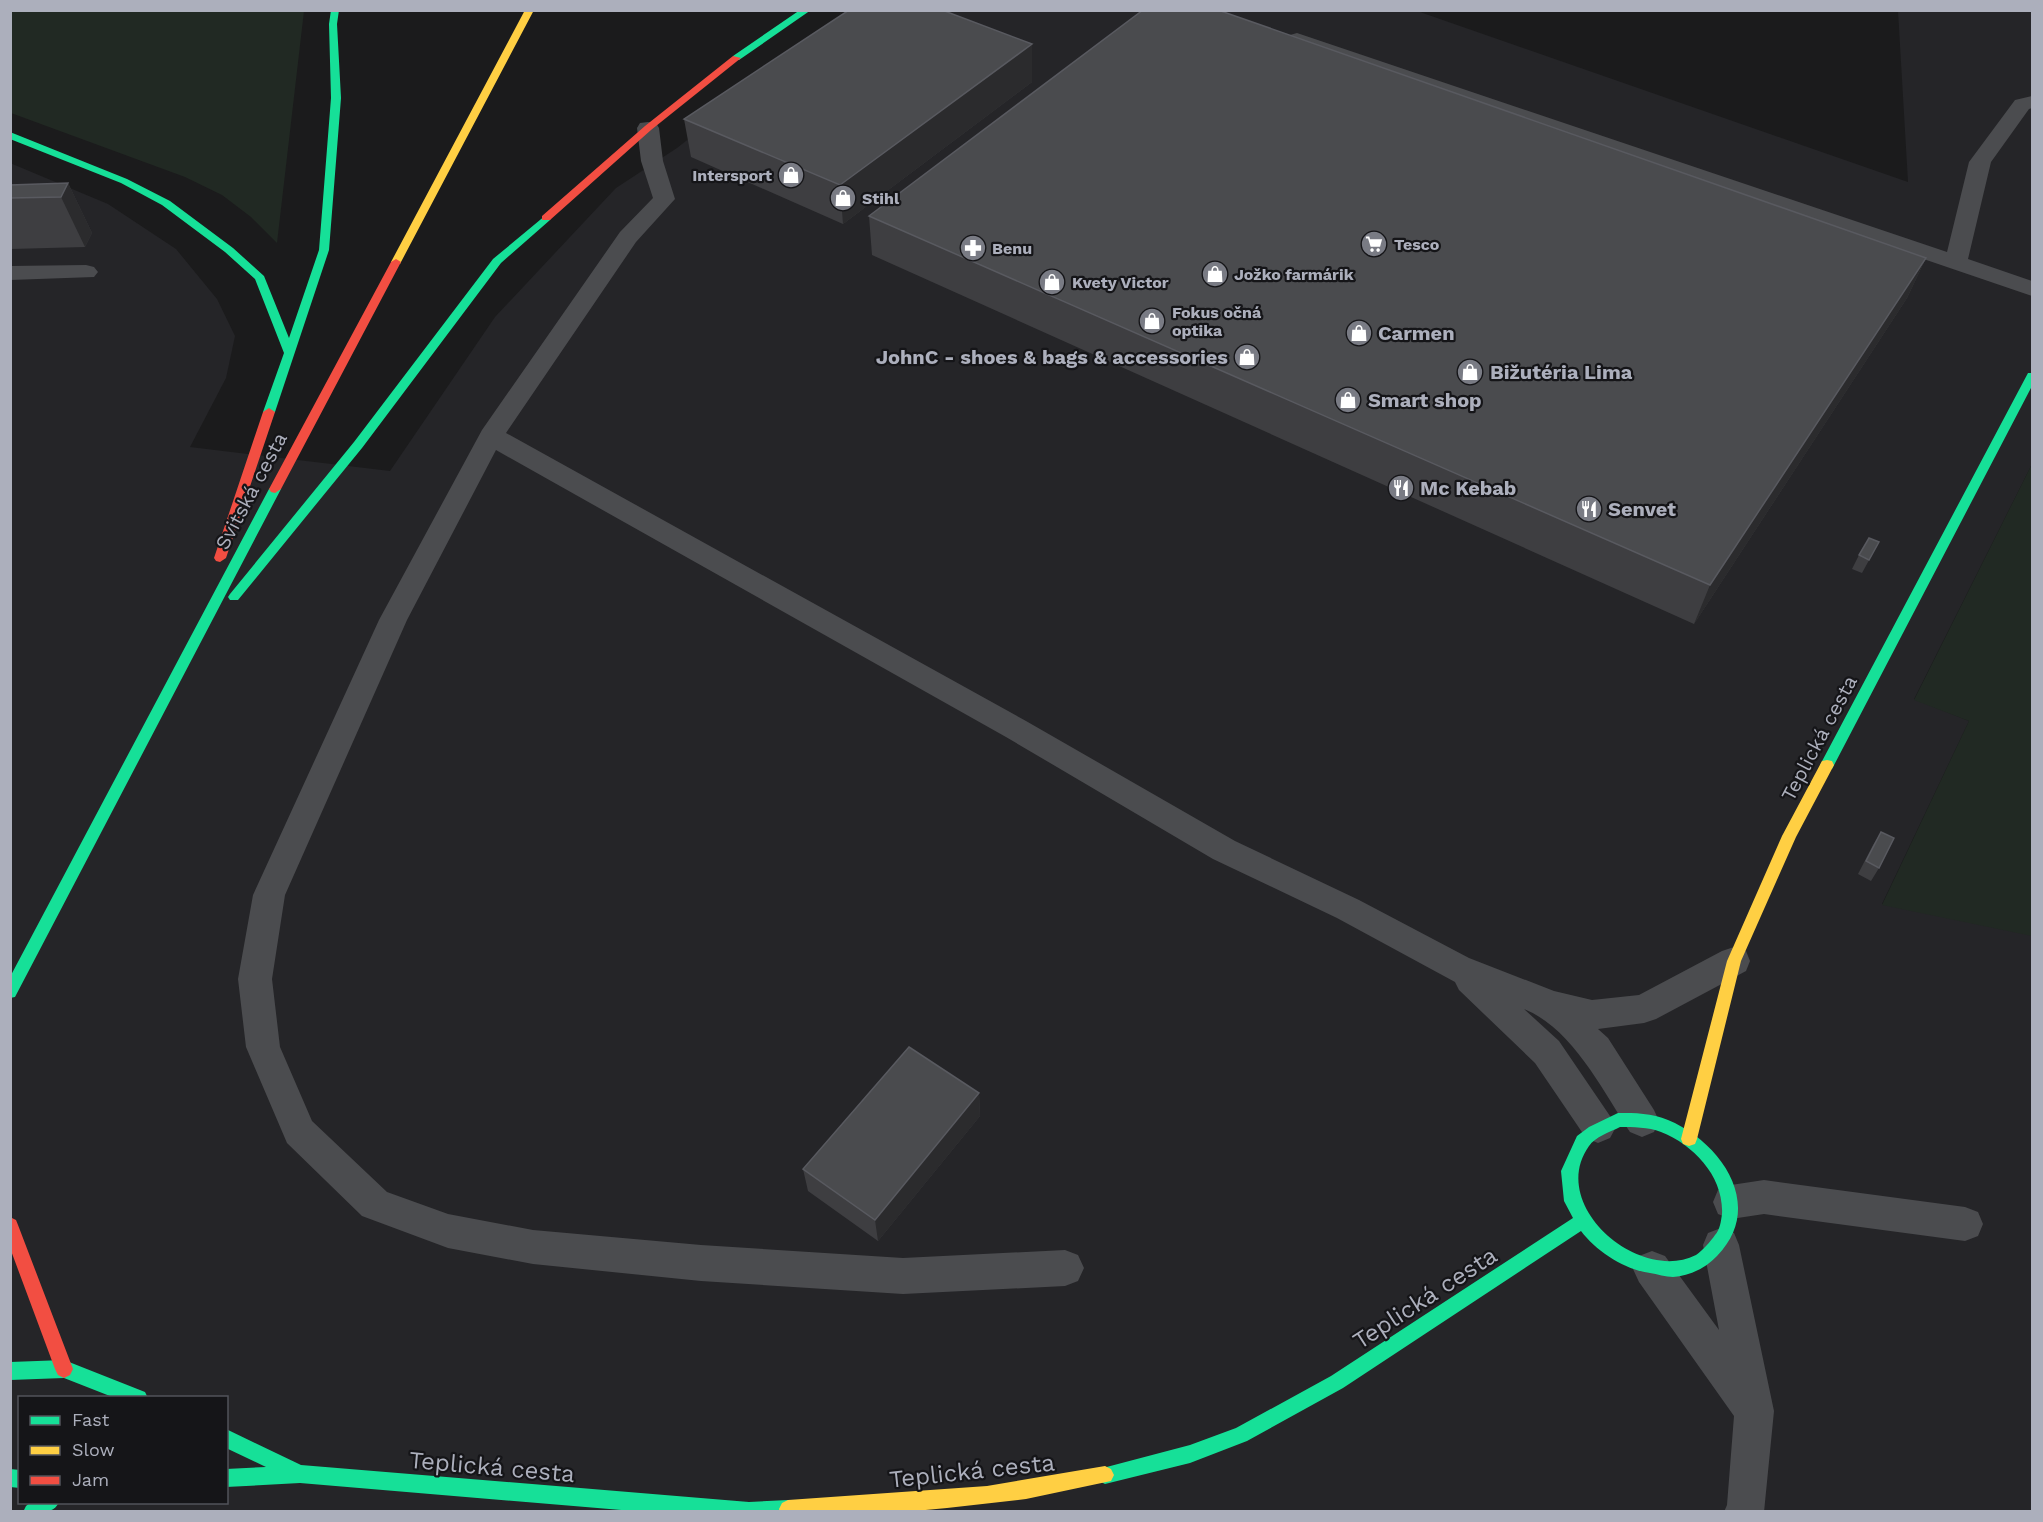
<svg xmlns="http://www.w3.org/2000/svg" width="2043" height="1522" viewBox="0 0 2043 1522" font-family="'Work Sans',sans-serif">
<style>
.built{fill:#252528;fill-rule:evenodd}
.green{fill:#212923}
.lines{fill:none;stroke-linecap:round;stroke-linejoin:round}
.lane{fill:#4b4c4f;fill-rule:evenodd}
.fast{fill:#16e098;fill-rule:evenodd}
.slow{fill:#ffcf43;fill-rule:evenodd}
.jam{fill:#f24e42;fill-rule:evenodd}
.wall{fill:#3e3e41}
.shaded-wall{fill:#2b2b2d}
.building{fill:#4a4b4e;stroke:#595a60;stroke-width:1.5}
.labels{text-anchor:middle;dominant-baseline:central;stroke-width:4.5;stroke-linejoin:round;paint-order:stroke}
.far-poi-label{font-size:16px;font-weight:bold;fill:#acafbc;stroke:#151518;text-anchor:start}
.poi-label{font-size:20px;font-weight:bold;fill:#acafbc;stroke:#151518;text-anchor:start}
.street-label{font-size:20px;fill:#acafbc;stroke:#151518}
.near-street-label{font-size:24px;fill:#acafbc;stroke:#151518}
</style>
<rect width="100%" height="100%" fill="#1b1b1c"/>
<path class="built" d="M861,11H1417L1908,182L1898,11H2032V464L1914,699L1969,721L1882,904L2032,934V1511H11L10,163L108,204L176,249L217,299L235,336L226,378L190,447L390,471L495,317L616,188L677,148L838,22ZM20,1398H226V1502H20Z"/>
<path class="green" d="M10,11H304L277,243L251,217L222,195L185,177L11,113Z
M2032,464V936L1882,905L1969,721L1914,700Z"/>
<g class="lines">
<path class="lane" d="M1297,33L1947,252L1969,162L2015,100L2032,96V108L2029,109L1991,162L1968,259L2032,281V296L1290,43L1287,39L1290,35Z
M648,122L656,123L659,128L663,161L675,199L636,242L506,433L1026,721L1235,841L1359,900L1469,958L1554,991L1592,1000L1639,995L1722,951L1734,947L1746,951L1750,961L1746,971L1656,1019L1644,1023L1598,1029L1608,1038L1654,1110L1659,1121L1654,1132L1642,1137L1630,1132C1603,1091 1572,1028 1524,1009L1559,1041L1610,1116L1616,1127L1610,1138L1598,1143L1586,1138L1535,1063L1459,990L1455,982L1337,918L1213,859L1006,737L496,450L407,620L285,895L272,979L280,1047L312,1121L387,1192L448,1214L533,1230L701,1245L903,1258L1065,1250L1078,1255L1084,1268L1078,1281L1065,1286L903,1294L701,1281L533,1264L448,1248L362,1216L287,1143L246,1047L238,979L253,895L379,620L482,430L620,232L653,198L641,161L637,128L640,123Z
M86,265L94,267L98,272L94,277L10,280V266Z
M1764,1180L1965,1207L1978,1212L1983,1224L1978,1236L1965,1241L1764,1214L1731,1219L1718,1214L1713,1202L1718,1190L1731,1185Z
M1721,1228L1734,1233L1739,1245L1774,1411L1764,1512H1724L1727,1505L1734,1416L1639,1282L1633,1269L1639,1256L1652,1251L1665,1256L1719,1330L1703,1245L1708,1233Z"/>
<path class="fast" d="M331,10H339L337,24L341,98L329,250L275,412L269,416L263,412L284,353L255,279L225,252L162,205L121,183L10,139V132L127,179L170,201L233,248L264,276L289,338L319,250L331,98L329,24Z
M800,10H811L739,60H733V56Z
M546,215L551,218L550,220L501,263L362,448L238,600H230L228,597L230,594L354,442L493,259Z
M2028,373H2032V386L1832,769H1822L1820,765Z
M275,485L281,489L15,997L10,998V977L269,489Z
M1618,1113C1635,1113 1652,1113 1668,1120C1721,1142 1766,1206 1717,1256C1706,1268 1689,1276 1673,1277C1666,1277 1657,1274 1650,1273C1625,1270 1596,1251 1581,1231L1343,1388L1247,1441L1190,1463L1105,1484L1099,1481L1096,1475L1099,1469L1190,1445L1236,1428L1331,1376L1573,1218L1564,1201L1561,1171L1577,1136L1589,1127ZM1620,1127C1633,1127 1648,1127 1661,1132C1694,1145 1724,1177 1722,1214C1721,1221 1720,1230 1715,1235C1711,1241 1702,1251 1696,1255C1639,1284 1547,1205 1589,1146C1595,1137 1610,1132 1620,1127Z
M64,1360L145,1392L148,1398H115L64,1378L10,1380V1362Z
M226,1429L301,1465L749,1502L788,1500L794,1503L797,1509L796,1512H645L300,1483L226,1487V1469L266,1467L226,1448Z
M10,1469L20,1470V1488L10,1487Z
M31,1502H59C53,1516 36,1512 23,1512L26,1506Z"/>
<path class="slow" d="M525,10H534L401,262L400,264H392L391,262Z
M1827,760L1832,761L1834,765L1796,837L1741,961L1697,1139L1695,1144L1689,1146L1683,1144L1681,1139L1727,961L1782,836L1822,761Z
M1105,1466L1111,1469L1114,1475L1111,1481L1026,1499L947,1508L904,1512H780L779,1509L782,1503L788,1500L987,1486Z"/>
<path class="jam" d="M733,56L741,58L651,130L550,220H542V216L645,126Z
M396,259L401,262L281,489L275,493L271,492L269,489L391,262Z
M269,408L275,412L226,558L220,562L216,561L214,558L263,412Z
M10,1217L16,1220L18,1225L73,1369L70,1375L64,1378L58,1375L55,1369L10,1248Z"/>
</g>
<path class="wall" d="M1032,44V82L843,224L691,157L684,119Z
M68,183L92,233L85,247L11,249L10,185Z
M869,216L1926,258L1907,298L1694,624L872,255Z
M1879,542L1862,573L1852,569L1859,555Z
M1881,832L1879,868L1871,881L1858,874L1873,845Z
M979,1093L980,1116L878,1241L808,1191L803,1169Z"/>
<path class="shaded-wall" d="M1032,44V82L843,224L840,185Z
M68,183L92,233L85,247L61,197Z
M1926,258L1907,298L1694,624L1710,585Z
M979,1093L980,1116L878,1241L875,1220Z"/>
<path class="building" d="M849,10H942L1032,44L840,185L684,119Z
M1143,10H1218L1926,258L1710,585L869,216Z
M68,183L61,197L10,198V185Z
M1869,538L1879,542L1869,560L1859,555Z
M1881,832L1894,838L1879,868L1866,861Z
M909,1047L979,1093L875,1220L803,1169Z"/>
<defs>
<g id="shop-disc" transform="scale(1.35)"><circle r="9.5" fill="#797b84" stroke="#151518"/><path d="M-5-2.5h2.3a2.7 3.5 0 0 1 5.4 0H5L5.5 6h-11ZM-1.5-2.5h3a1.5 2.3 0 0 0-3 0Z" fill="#fff"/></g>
<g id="supermarket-disc" transform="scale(1.35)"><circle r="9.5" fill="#797b84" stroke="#151518"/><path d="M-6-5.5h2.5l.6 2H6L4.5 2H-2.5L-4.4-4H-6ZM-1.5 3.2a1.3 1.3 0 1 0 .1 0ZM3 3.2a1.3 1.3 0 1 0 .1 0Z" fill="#fff"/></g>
<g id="pharmacy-disc" transform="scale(1.35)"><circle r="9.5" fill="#797b84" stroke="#151518"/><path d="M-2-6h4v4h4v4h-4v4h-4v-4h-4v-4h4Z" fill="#fff"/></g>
<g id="restaurant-disc" transform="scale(1.35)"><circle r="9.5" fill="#797b84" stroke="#151518"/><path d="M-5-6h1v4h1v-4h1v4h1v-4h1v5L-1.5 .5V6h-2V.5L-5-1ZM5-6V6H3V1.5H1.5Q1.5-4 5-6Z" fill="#fff"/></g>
</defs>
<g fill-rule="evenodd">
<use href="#shop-disc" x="791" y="175"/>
<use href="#shop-disc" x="843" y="198"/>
<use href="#supermarket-disc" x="1374" y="244"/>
<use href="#pharmacy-disc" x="973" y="248"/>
<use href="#shop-disc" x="1215" y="274"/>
<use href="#shop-disc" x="1052" y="282"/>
<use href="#shop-disc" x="1152" y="321"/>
<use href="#shop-disc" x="1359" y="333"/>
<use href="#shop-disc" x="1247" y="357"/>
<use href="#shop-disc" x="1470" y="372"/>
<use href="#shop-disc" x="1348" y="400"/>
<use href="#restaurant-disc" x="1401" y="488"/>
<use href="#restaurant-disc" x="1589" y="509"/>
</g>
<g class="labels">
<g class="far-poi-label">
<text x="772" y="175" text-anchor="end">Intersport</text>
<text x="862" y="198">Stihl</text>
<text x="1394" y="244">Tesco</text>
<text x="992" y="248">Benu</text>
<text x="1234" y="274">Jožko farmárik</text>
<text x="1072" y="282">Kvety Victor</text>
<text x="1172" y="312">Fokus očná<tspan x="1172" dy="18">optika</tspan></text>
</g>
<g class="poi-label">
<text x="1378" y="333">Carmen</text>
<text x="1228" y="357" text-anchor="end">JohnC - shoes &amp; bags &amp; accessories</text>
<text x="1490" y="372">Bižutéria Lima</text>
<text x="1368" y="400">Smart shop</text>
<text x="1420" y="488">Mc Kebab</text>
<text x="1608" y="509">Senvet</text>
</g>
<g class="street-label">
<text transform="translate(251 491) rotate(-62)">Svitská cesta</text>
<text transform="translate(1819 738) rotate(-62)">Teplická cesta</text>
</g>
<g class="near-street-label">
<text transform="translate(1425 1298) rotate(-33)">Teplická cesta</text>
<text transform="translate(492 1467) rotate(5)">Teplická cesta</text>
<text transform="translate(972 1471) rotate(-6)">Teplická cesta</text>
</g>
</g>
<rect width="2043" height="1522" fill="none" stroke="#acafbc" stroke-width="24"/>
<rect x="18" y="1396" width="210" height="108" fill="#151518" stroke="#51535a" stroke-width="1.5"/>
<rect x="30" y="1416" width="30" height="9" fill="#16e098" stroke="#51535a" stroke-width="1.5"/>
<text x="72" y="1426" font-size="18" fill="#acafbc">Fast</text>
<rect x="30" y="1446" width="30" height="9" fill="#ffcf43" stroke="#51535a" stroke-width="1.5"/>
<text x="72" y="1456" font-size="18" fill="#acafbc">Slow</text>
<rect x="30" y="1476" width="30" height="9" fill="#f24e42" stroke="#51535a" stroke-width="1.5"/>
<text x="72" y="1486" font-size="18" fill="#acafbc">Jam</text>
</svg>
